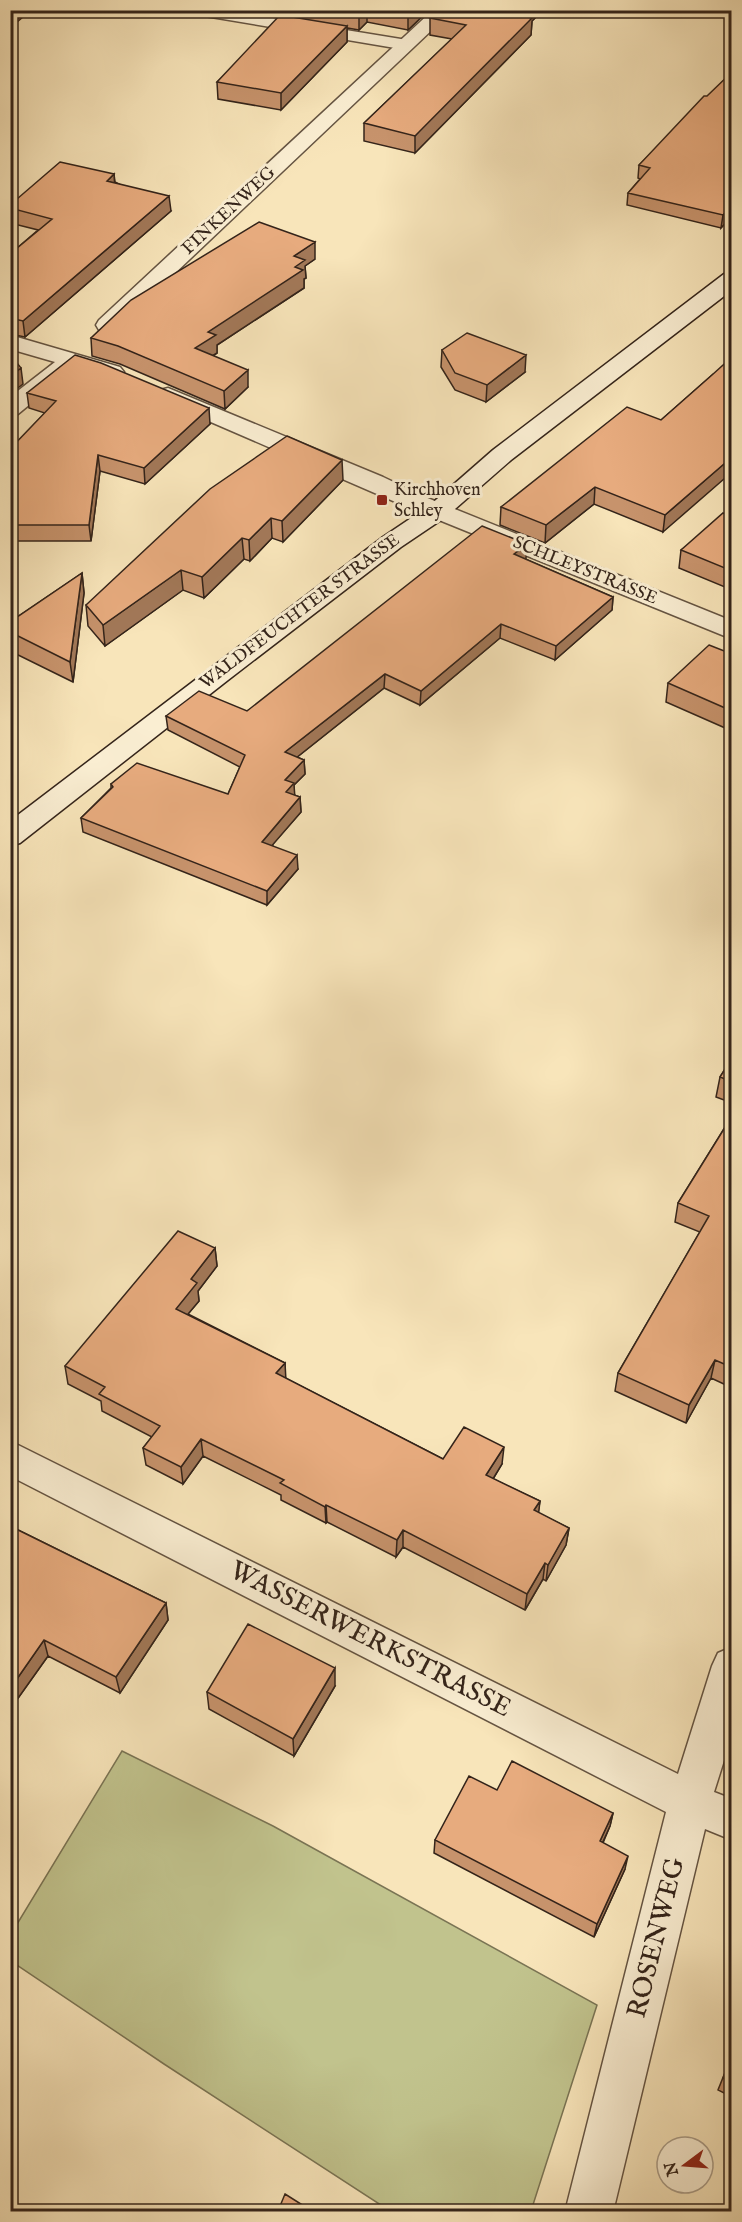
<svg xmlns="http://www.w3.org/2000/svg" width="742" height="2222" viewBox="0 0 742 2222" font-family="'IM FELL English',serif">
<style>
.green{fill:#c1c38d;stroke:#7a7454;stroke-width:1.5}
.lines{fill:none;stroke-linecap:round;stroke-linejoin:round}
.lane-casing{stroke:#655442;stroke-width:3}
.street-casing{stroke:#655442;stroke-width:3}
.secondary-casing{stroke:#34241a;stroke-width:3}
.lane{fill:#faeed2;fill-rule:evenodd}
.street{fill:#faeed2;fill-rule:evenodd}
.secondary{fill:#faeed2;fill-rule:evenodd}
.wall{fill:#c7936c;stroke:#34241a;stroke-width:1.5}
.shaded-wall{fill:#a27858;stroke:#34241a;stroke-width:1.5}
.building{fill:#e7ab7e;stroke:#34241a;stroke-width:1.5}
.poi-dot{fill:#8f2418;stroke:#faeed2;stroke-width:2}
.labels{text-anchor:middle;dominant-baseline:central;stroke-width:6;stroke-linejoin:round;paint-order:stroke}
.far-street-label{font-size:18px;fill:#34241a;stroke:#faeed2}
.far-poi-label{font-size:18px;fill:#34241a;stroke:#faeed2;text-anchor:start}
.near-street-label{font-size:27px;fill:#34241a;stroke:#faeed2}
</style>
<rect width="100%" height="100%" fill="#f8e5ba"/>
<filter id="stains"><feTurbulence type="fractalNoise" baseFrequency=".00333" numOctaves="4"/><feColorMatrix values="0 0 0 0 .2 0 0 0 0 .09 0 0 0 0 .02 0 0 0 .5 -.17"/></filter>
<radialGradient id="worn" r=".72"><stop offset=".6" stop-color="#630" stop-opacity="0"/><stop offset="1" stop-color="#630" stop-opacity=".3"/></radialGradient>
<path class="green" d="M122,1751L273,1826L597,2005L531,2211H390L164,2064L11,1961V1934Z"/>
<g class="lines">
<g class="lane-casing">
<path id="lane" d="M186,10H223L407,40L415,45L407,50L193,14Z"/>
</g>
<g class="street-casing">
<path id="street" d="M433,10H453L115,330L107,332L99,330L96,325L99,320Z
M10,335L120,367L124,372L120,377L112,379L74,368L18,414L10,416V397L55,362L10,349Z
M168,388L383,477L425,497L732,621V639L407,507L160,400L156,395L160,390Z
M10,1441L678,1774L712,1666L718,1653L732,1647V1735L714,1792L732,1799V1840L705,1829L613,2212H565L666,1812L10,1476Z"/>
</g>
<g class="secondary-casing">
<path id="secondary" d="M732,273V290L511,460L447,516L401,547L228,680L20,843L10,846V821L383,537L429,506L493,450L724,274Z"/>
</g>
<use href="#lane" class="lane"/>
<use href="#street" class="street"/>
<use href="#secondary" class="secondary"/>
</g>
<path class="wall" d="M289,10H429L408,30L367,22L359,30L347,28V42L281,110L218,99L217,82L289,16Z
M439,10H543L532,21L531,35L415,153L364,141V123L452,39L430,35V18Z
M732,72V216L721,228L627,205L628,193L640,179L638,178L639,165Z
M114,174L115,182L171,211L25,337L10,334V254L38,230L10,223V205Z
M315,259L305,266L306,278L304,279V288L217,345V353L213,356L248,387L225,409L120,364L92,356L91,338Z
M442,350L525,372L486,402L455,390L441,367Z
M712,375L663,532L594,504L545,543L500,525L501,507L661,420Z
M27,393L210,424L145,484L100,471L91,541H10V449L45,413L29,408Z
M343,480L283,542L272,538L250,561L244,559L204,598L183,590L105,646L88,626L86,605Z
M732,517V590L679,568L681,550Z
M526,558L525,559L613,597L612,610L555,660L500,638L420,705L384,688L297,757L304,760L305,774L294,785V795L300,797L301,812L272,845L298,869L267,905L83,832L81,818L111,788V784L228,794L240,767L168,730L166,716L247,711Z
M82,573L84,593L73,682L10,651V622Z
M732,654V731L666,702L668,683Z
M732,1058V1103L716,1097L720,1077Z
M732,1116V1376L726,1385L711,1378L686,1423L615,1391L618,1373L700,1232L675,1222L678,1203Z
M215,1248L217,1266L198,1291L199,1301L188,1314L285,1363V1378L443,1459L502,1464L493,1479L540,1501L538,1513L569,1528L566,1545L546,1581L543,1579L525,1610L403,1547L396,1557L327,1522L326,1523L281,1500V1495L203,1456L183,1484L146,1465L143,1448L152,1437L102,1411L101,1401L68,1384L65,1366Z
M10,1526L166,1603L168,1620L120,1693L48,1656L16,1701L10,1698Z
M335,1686L294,1756L209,1709L207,1692Z
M497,1790L613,1813L610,1826L603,1843L625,1869L594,1937L434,1853L435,1840Z
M732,2044V2097L718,2090L730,2060L726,2058Z"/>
<path class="shaded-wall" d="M16,10H29V12L10,28V15Z
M362,10H367V22L359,30V13Z
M412,10H429L408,30V14Z
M527,10H543L532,21L531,35L415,153V136Z
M347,26V42L281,110V93Z
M114,174L115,190L107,181Z
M169,196L171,211L25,337L23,321Z
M732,205V216L721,228L723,215Z
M315,242V259L305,266L306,278L304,279V288L217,345V353L196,366L195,348L208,332L294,256Z
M526,355L525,372L486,402L487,385Z
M21,368L23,384L10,394V376Z
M248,370V387L225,409L224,391Z
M209,408L210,424L145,484L144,468Z
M98,455L100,471L91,541L89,525Z
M732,457V472L663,532L665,515Z
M342,460L343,480L283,542L282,521Z
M595,487L594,504L545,543L546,525Z
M271,518L272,538L250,561L249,540Z
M242,538L244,559L204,598L202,577Z
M527,544L526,558L513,568L514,554Z
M181,570L183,590L105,646L103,625Z
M82,573L84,593L73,682L70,662Z
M613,597L612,610L555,660L556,646Z
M501,624L500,638L420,705L421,691Z
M385,674L384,688L286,766L285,752Z
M304,760L305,774L294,785L295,798L287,806L285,780Z
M300,797L301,812L263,856L262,842Z
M297,855L298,869L267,905V891Z
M215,1248L217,1266L198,1291L199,1301L178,1326L176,1309L191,1279Z
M715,1360L711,1378L686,1423L689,1405Z
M285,1363L286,1381L276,1373Z
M732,1365V1376L726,1385L731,1367Z
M201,1439L203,1456L183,1484L181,1467Z
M504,1447L502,1464L485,1492L486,1475Z
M540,1501L538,1518L534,1510Z
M326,1505L327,1522L326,1523L325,1507Z
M569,1528L566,1545L546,1581L548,1565Z
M403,1530V1547L396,1557L397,1540Z
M545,1563L543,1579L525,1610L527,1594Z
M166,1603L168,1620L120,1693L116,1677Z
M44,1640L48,1656L16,1701L12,1686Z
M335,1668V1686L294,1756L293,1739Z
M613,1813L610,1826L597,1855L600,1841Z
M628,1856L625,1869L594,1937L597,1924Z"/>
<path class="building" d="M341,10H362L359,13Z
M392,10H412L408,14Z
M439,10H527L522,16L532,18L415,136L364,123L466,25L430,18Z
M280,15L347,26L281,93L217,82Z
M732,72V205L723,215L628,193L650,168L639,165L704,96H707Z
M60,162L114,174L107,181L169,196L23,321L10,318V254L52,219L10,208V205Z
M259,222L315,242L294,256L305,260L295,267L303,270L208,332L216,335L195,348L248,370L224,391L118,346L91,338L131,300Z
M467,333L526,355L487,385L455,373L442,350Z
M10,354L21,368L10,376Z
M75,355L101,363L209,408L144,468L98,455L89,525H10V449L56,401L27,393Z
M732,357V457L665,515L595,487L546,525L501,507L627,407L661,420L712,375Z
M287,436L342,460L282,521L271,518L249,540L242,538L202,577L181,570L103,625L86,605L210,489Z
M723,513L732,517V571L681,550Z
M482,526L527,544L514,554L613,597L556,646L501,624L421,691L385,674L285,752L304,760L285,780L294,783L286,792L300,797L262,842L297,855L267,891L81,818L113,787L111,784L137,763L228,794L245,755L166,716L199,691L247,711Z
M82,573L70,662L10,632V622Z
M709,645L732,654V711L668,683Z
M732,1058V1082L720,1077Z
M732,1116V1365L731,1367L715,1360L689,1405L618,1373L709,1216L678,1203Z
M178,1231L215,1248L191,1279L197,1283L176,1309L285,1363L276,1373L443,1459L464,1427L504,1447L486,1475L540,1501L534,1510L569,1528L548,1565L545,1563L527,1594L403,1530L397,1540L326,1505L325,1507L280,1483L284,1480L201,1439L181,1467L143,1448L160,1426L99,1394L105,1387L65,1366Z
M10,1526L166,1603L116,1677L44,1640L12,1686L10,1685Z
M248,1624L335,1668L293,1739L207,1692Z
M512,1761L613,1813L600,1841L628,1856L597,1924L435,1840L469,1776L497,1790Z
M732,2056V2082L723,2078Z
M285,2194L312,2211H278Z"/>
<rect class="poi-dot" x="376" y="494" width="12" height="12" rx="3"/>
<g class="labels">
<g class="far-street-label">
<text transform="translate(229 211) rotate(-43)">FINKENWEG</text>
<text transform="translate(585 571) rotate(22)">SCHLEYSTRASSE</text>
<text transform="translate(300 612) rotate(-37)">WALDFEUCHTER STRASSE</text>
</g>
<g class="far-poi-label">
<text x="394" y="490">Kirchhoven<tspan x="394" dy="21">Schley</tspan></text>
</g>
<g class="near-street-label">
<text transform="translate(370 1640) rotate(27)">WASSERWERKSTRASSE</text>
<text transform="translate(657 1938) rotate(-76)">ROSENWEG</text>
</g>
</g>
<rect width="742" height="2222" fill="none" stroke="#f8e5ba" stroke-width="36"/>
<rect x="12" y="12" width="718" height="2198" fill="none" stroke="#34241a" stroke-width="3"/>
<rect x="18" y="18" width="706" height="2186" fill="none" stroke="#34241a" stroke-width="1.5"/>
<g transform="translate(685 2165) rotate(254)"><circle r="28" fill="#faeed2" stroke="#ab9d88" stroke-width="1.5"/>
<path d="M0-4.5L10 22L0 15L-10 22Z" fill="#8f2418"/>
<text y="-9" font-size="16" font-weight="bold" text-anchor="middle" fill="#34241a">N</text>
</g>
<rect width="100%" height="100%" filter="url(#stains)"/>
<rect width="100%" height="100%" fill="url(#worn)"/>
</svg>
